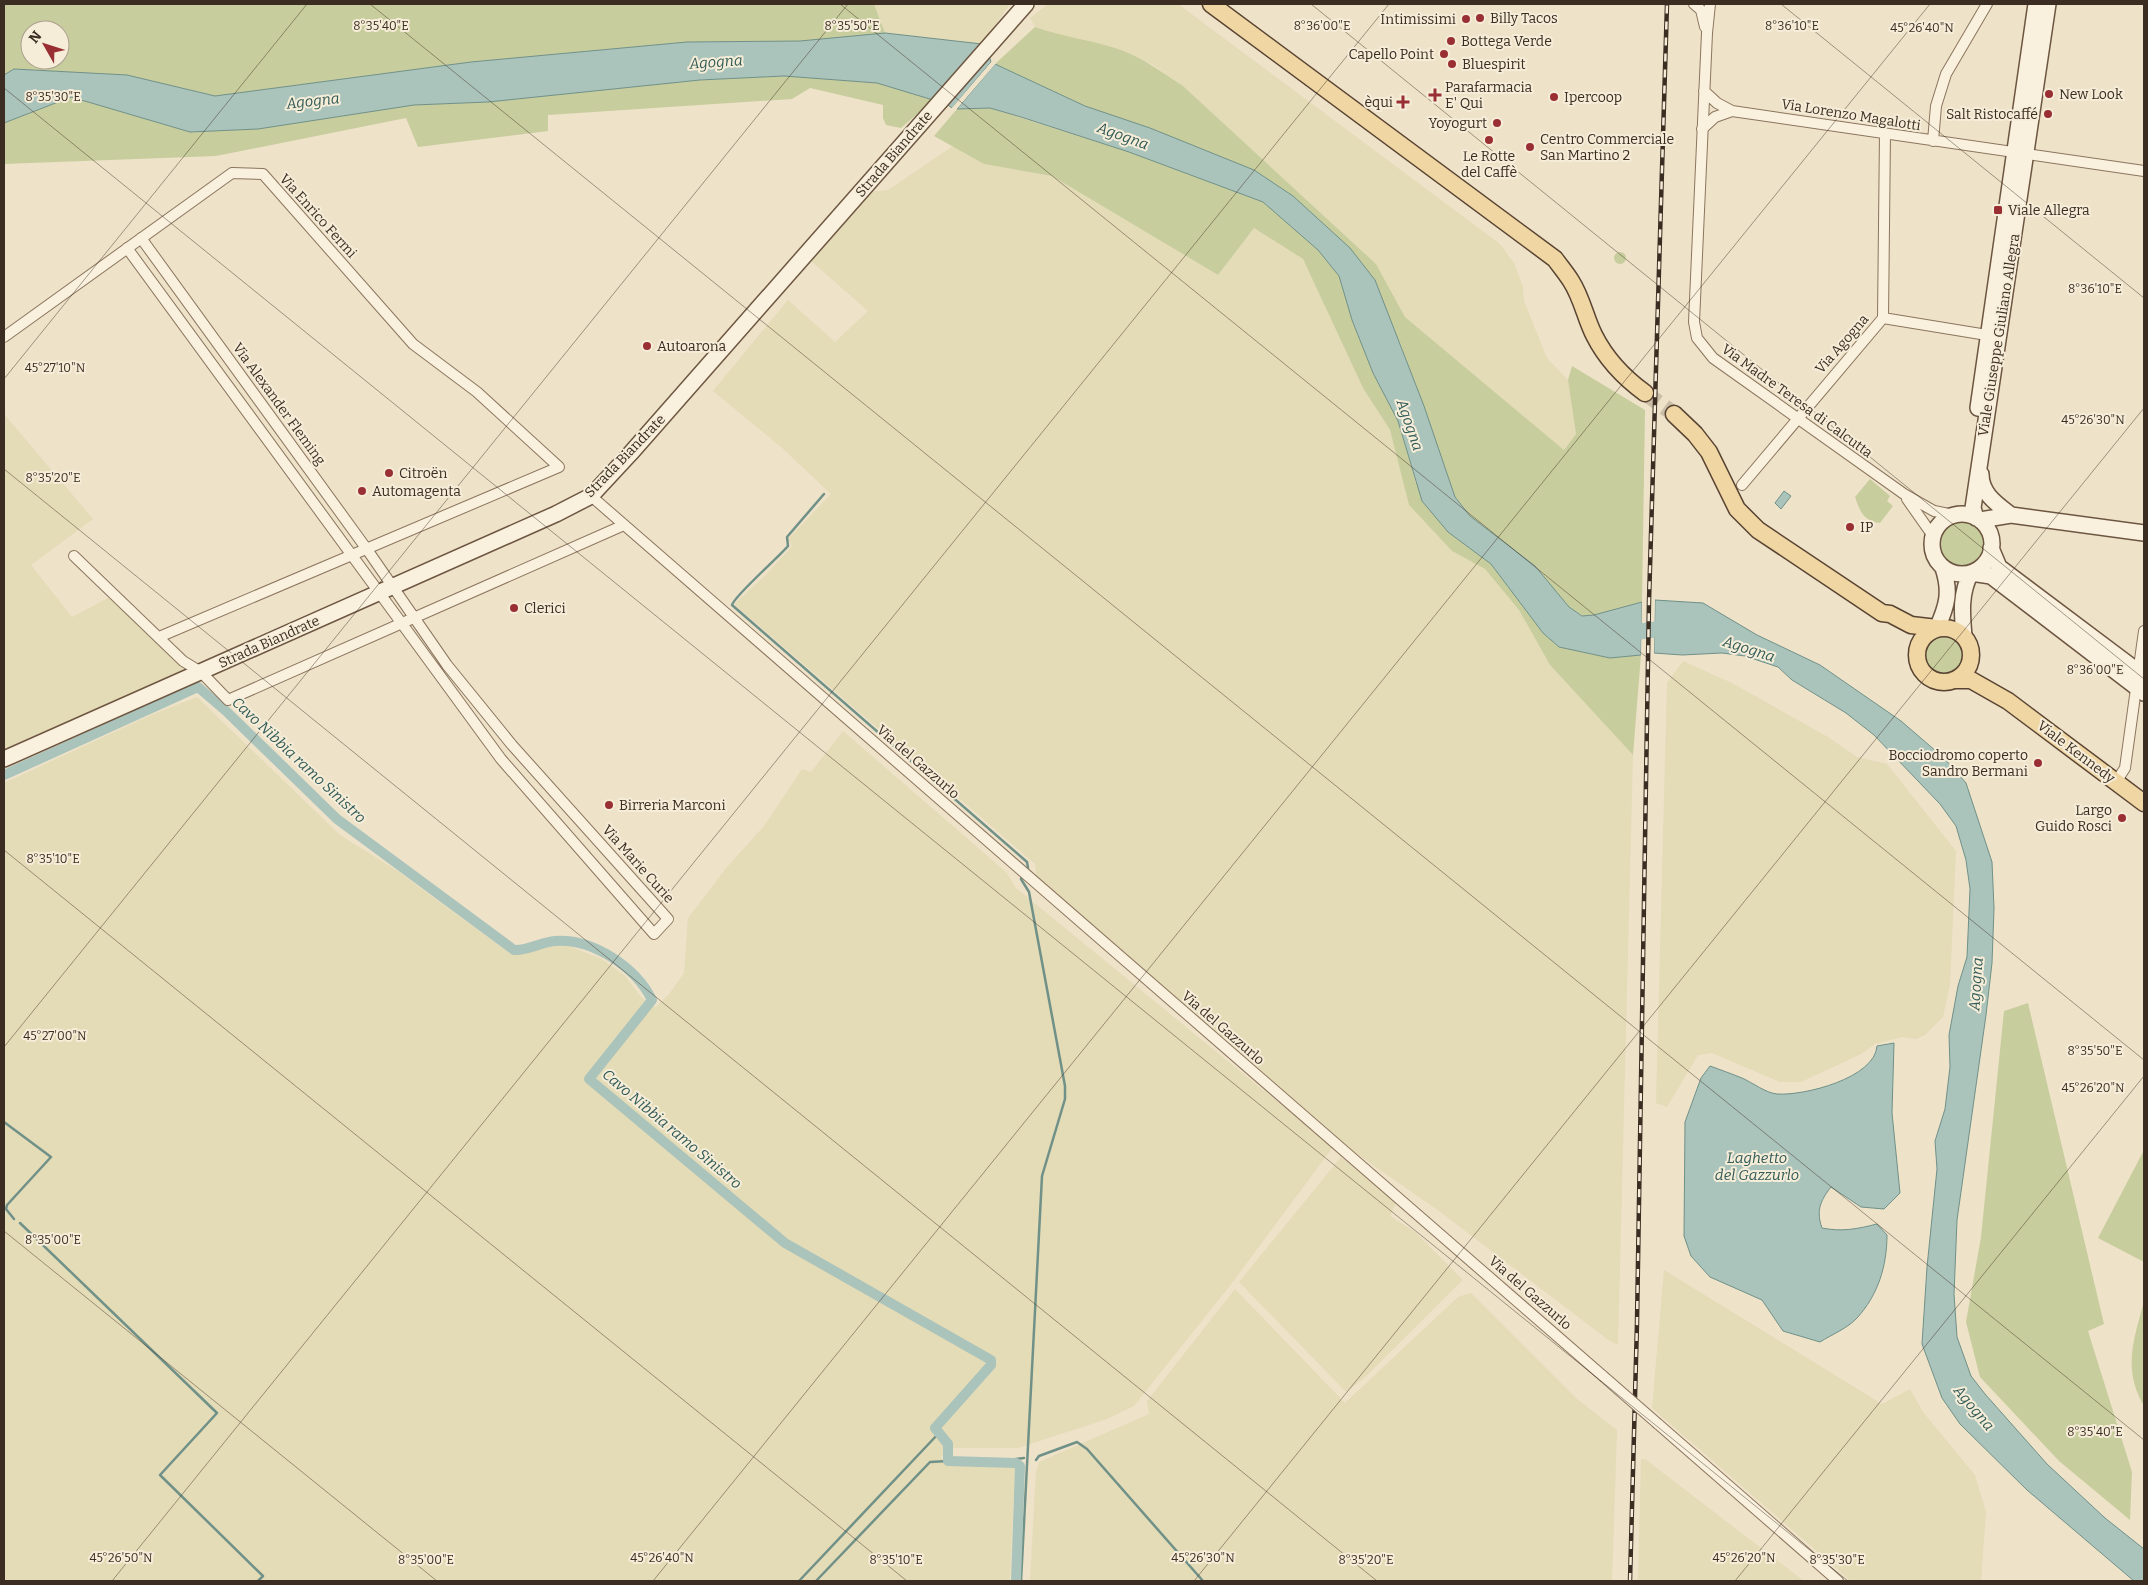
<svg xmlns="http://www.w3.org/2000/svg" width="2148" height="1585" viewBox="0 0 2148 1585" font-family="Bitter,serif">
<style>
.farmland{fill:#e4dbb7}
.green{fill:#c8cd9d;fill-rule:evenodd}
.water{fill:#aac3bb;stroke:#709188}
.pier{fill:#eee2c9}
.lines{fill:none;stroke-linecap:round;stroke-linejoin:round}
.stream{stroke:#709188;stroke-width:2.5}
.canal{stroke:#aac3bb;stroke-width:10}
.river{stroke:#aac3bb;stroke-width:16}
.primary-tunnel{stroke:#cabea7;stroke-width:16;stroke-dasharray:16 8;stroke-linecap:butt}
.street-casing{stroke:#8b755e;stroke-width:12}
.secondary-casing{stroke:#6d5641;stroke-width:18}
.primary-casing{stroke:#594332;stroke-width:19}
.street{stroke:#f9f0dd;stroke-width:10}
.secondary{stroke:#f9f0dd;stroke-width:15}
.primary{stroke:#efd6a3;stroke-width:16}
.rail-casing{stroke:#3b2d21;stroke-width:4.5}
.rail{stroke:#f6edd9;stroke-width:2.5;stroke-dasharray:8;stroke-linecap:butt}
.street-bridge-casing{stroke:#8b755e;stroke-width:12;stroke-linecap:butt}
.street-bridge{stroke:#f9f0dd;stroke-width:10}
.ticks{fill:none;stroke:#3b2d21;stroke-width:1;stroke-opacity:0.45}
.poi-dot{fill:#992f32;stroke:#f6edd9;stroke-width:2}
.labels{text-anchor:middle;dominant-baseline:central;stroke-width:4;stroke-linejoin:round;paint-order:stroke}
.poi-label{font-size:14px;fill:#3b2d21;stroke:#f6edd9;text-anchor:start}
.street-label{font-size:14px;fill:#3b2d21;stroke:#f6edd9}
.water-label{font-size:15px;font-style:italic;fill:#315b57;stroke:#f6edd9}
.ticks-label{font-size:12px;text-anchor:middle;fill:#3b2d21;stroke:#f6edd9;stroke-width:4;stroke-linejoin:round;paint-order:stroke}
</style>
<rect width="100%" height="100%" fill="#eee2c9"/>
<path class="farmland" d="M874,4H1010L982,44L885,33Z
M1048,4H1178L1500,244L1514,263L1523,287L1524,301L1547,358L1568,380L1576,434L1564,450L1405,317L1376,264L1183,86L1153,65L1116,49L1065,37L1035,27L1030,18Z
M953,146L984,164L1052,176L1218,275L1254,228L1303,259L1363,388L1390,430L1409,505L1452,551L1485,569L1519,610L1550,665L1633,755L1618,1345L1607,1339L1439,1211L1347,1147L1036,875L1035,864L734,604L766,575L792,546L788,539L831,494L781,447L713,391L788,300L835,342L868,311L810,260L869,192L888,190Z
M4,414L93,519L31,565L72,617L110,597L187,671L4,749Z
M1683,661L1732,683L1828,737L1857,757L1887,764L1956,851L1950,985L1943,1017L1925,1035L1916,1039L1902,1037L1875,1044L1861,1054L1801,1082H1780L1712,1053L1698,1055L1667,1107L1656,1103L1667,683Z
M197,697L340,835L396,870L509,953L518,955L548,947L566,945L602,959L625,976L642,998L656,1007L670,993L684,973L688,918L727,867L764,826L802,769L811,772L843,731L1006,872L1016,888L1333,1147L1232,1283L1134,1406L1107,1419L1018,1448H948L941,1457L946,1465L1015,1467L1010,1581H4V783L151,715Z
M1341,1157L1396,1203L1390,1216L1415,1232L1463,1280L1363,1379L1346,1392L1239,1282Z
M1664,1270L1882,1404L1910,1389L1923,1412L1975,1475L1986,1512L1981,1581H1851L1652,1408Z
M1235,1289L1345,1403L1458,1297L1471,1293L1576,1398L1617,1430L1612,1581H1030L1036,1472L1039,1462L1149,1414L1147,1401Z
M1641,1459H1645L1804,1581H1638Z"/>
<path class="green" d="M4,4H874L885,33L800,41L687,42L471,62L215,96L127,75L14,69L4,75ZM30,30H60V60H30Z
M1035,27C1061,36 1089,40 1115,48C1140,56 1162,72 1183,86L1376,264L1405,317L1564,450L1576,434L1568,380L1572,366L1645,410L1642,602L1594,615L1583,616L1569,607L1535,566L1470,516L1455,497L1400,343L1254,170L1150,128L1085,106L995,64Z
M784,76L877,83L933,100L901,128L886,125L883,118V105L810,88L792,99L548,115V131L418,147L406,118L216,156L4,164V123L71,97L190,132L258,129L414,105L488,102L700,80Z
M990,108L1129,152L1263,202L1295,229L1319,250L1339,276L1352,320L1373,373L1398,421L1416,483L1448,532L1491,564L1543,633L1559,647L1610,658L1641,655L1633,755L1550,665L1519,610L1485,569L1452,551L1409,505L1390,430L1363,388L1303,259L1254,228L1218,275L1052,176L984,164L934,136L957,109Z
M1614 258a6 6 0 1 1 12 0a6 6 0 1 1-12 0Z
M1870,479L1890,496L1887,501L1893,506L1880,523C1863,521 1860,511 1855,497Z
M1940 544a23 23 0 1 1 46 0a23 23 0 1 1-46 0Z
M1922 653a21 21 0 1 1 42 0a21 21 0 1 1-42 0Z
M2028,1003L2104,1324L2088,1331L2132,1472L2130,1520L2059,1461L1980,1377L1966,1322L1981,1237L2004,1011Z
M2144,1150V1262L2098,1238Z
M2144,1301V1406C2122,1368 2134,1340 2144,1301Z"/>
<path class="water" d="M885,33L982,44L933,100L877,83L784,76L700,80L488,102L414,105L258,129L190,132L71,97L4,123V75L14,69L127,75L215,96L471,62L687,42L800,41Z
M988,52L991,62L952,108L945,103Z
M995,64L1085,106L1150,128L1254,170L1293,196L1350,248L1375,280L1424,406L1455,497L1470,516L1535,566L1569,607L1582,616L1594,615L1642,602L1641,655L1610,658L1559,647L1543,633L1491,564L1448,532L1422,501L1398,421L1373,373L1352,320L1339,276L1318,250L1263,202L1129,152L1021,117L990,108L957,109Z
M1784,491L1791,496L1781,509L1775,503Z
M1655,600L1703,603L1757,635L1820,665L1901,721L1944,758L1966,783L1992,862L1994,908L1992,963L1986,1015L1957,1220L1954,1294L1957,1337L1971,1376L1985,1394L2047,1464L2105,1518L2144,1549V1581H2134L2027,1490L1960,1424L1942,1398L1922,1344L1927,1267L1937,1169L1935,1141L1945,1109L1950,1067L1949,1035L1958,986L1967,957L1970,889L1966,860L1956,826L1940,804L1874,735L1846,713L1792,680L1778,667L1745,656L1722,653L1682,655L1654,653Z
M1894,1043L1892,1113L1900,1193L1884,1209L1861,1207L1831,1187C1820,1201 1816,1211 1822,1228C1842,1232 1857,1229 1877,1224L1887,1235C1887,1266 1878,1295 1857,1318C1848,1328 1831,1335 1820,1342L1783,1331L1762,1300L1710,1277L1691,1256L1684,1236L1685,1122L1701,1078L1710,1066C1721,1070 1732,1074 1742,1078C1753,1083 1766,1093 1777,1094C1804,1096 1875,1078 1877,1046Z"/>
<path class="pier" d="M993,60L997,62L955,111L950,110Z
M1652,600H1655L1654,653H1651Z
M1644,601L1643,655H1641L1642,602Z"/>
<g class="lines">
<path class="stream" d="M824,494L787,537L788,546C779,557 734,596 732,605L1027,862L1028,868
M4,1122L51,1157L7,1205L6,1209L14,1219
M20,1223L217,1413L160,1475L263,1576L258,1581
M1036,1460L1039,1456L1077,1442L1087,1449L1203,1581
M1006,1463L1009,1460L1024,1458
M799,1581L938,1434
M816,1581L930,1462L948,1461
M1021,1581L1042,1176L1065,1099V1086L1029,892L1021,879L1022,876"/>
<path class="canal" d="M4,775L198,687L226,711L337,819L514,950C528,951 541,942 555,941C592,938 636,967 652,1000L589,1079L785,1243L991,1360V1365L935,1428L948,1444V1461L1016,1463L1020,1466L1016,1581"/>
<path class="river" d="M1620,634L1675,627"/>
<path class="primary-tunnel" d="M1645,393L1674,414"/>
<g class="street-casing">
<path id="street" d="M1694,4L1701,10L1705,27
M1710,4L1707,33L1694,322L1697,338L1713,358L1904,494L1934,511L1954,515
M1704,91L1717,103L1732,111L2144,171
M1702,129L1715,117L1732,111
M1933,141L1936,106L1946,74L1987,4
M127,248L501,759L654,934L668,919L512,745L447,665L366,548L141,238
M1883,318L1993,336
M4,337L232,173L263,174L413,344L477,392L559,467L159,637
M1742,485L1883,318L1885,133
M591,496L1603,1376
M1907,499L1933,536
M74,556L183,661L201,672L228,700L624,525
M2116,782L2125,768L2144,631
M1658,1424L1838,1581"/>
</g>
<g class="secondary-casing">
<path id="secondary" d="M1978,408L2036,4
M1981,474C1981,494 1997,504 2011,515
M1932 544a30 30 0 1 1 60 0a30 30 0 1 1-60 0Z
M1976,518L1973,508L2048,4
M1980,520L2011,515L2144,533
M1991,548L1999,567L2144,676
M1937,628C1947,606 1951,592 1943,568
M1964,636C1962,614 1960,593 1971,573L1991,576L2144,693
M4,759L556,514L591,496L630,454L1026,4"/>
</g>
<g class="primary-casing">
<path id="primary" d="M1211,4L1555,259C1560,266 1566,273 1571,281C1582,298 1585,317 1594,335C1606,359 1623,377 1645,393
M1674,414L1695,434L1709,452L1737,509L1758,530L1882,613L1890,614L1911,625L1937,628
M1917 655a27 27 0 1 1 54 0a27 27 0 1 1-54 0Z
M1954,680H1971L2008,701L2144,803"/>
</g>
<use href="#street" class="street"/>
<use href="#secondary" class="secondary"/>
<use href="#primary" class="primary"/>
<g class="rail-casing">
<path id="rail" d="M1630,1581L1637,1323L1649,601L1667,4"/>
</g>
<use href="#rail" class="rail"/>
<g class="street-bridge-casing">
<path id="street-bridge" d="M1603,1376L1658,1424"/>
</g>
<use href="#street-bridge" class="street-bridge"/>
</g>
<path class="ticks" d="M370,4L2144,1440M840,4L2144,1060M1311,4L2144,679M1781,4L2144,298M4,88L1848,1581M4,379L307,4M4,469L1377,1581M4,850L907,1581M4,1047L848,4M4,1231L437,1581M112,1581L1389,4M653,1581L1930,4M1194,1581L2144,408M1735,1581L2144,1076"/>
<g class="poi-dot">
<circle cx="1480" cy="18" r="5"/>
<circle cx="1466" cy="19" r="5"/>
<circle cx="1451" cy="41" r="5"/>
<circle cx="1444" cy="54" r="5"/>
<circle cx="1452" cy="64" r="5"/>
<circle cx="2049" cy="94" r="5"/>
<path d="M1432.5 87.5h5v5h5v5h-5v5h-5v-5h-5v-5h5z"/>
<circle cx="1554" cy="97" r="5"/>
<path d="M1400.5 94.5h5v5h5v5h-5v5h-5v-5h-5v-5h5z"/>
<circle cx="2048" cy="114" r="5"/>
<circle cx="1497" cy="123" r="5"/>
<circle cx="1489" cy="140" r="5"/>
<circle cx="1530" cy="147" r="5"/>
<rect x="1993" y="205" width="10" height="10" rx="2.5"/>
<circle cx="647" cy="346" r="5"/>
<circle cx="389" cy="473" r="5"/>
<circle cx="362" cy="491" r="5"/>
<circle cx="1850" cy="527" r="5"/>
<circle cx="514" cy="608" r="5"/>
<circle cx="2038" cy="763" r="5"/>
<circle cx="609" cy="805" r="5"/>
<circle cx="2122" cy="818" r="5"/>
</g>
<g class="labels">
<g class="poi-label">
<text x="1490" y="18">Billy Tacos</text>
<text x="1456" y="19" text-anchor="end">Intimissimi</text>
<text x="1461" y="41">Bottega Verde</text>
<text x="1434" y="54" text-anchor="end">Capello Point</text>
<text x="1462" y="64">Bluespirit</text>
<text x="1445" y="87">Parafarmacia<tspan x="1445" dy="16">E' Qui</tspan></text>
<text x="2059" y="94">New Look</text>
<text x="1564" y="97">Ipercoop</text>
<text x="1393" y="102" text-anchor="end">èqui</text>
<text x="2038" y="114" text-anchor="end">Salt Ristocaffé</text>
<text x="1487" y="123" text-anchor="end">Yoyogurt</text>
<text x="1540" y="139">Centro Commerciale<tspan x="1540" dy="16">San Martino 2</tspan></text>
<text x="1489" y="156" text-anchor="middle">Le Rotte<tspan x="1489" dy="16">del Caffè</tspan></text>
<text x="2008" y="210">Viale Allegra</text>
<text x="657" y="346">Autoarona</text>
<text x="399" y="473">Citroën</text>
<text x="372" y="491">Automagenta</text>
<text x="1860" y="527">IP</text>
<text x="524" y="608">Clerici</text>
<text x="2028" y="755" text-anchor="end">Bocciodromo coperto<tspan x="2028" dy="16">Sandro Bermani</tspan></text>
<text x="619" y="805">Birreria Marconi</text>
<text x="2112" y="810" text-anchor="end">Largo<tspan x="2112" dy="16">Guido Rosci</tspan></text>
</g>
<g class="street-label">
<text transform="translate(1851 115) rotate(9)">Via Lorenzo Magalotti</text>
<text transform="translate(894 154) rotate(-49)">Strada Biandrate</text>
<text transform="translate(318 216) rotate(48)">Via Enrico Fermi</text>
<text transform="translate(1999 335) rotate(-81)">Viale Giuseppe Giuliano Allegra</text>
<text transform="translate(1842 344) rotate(-49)">Via Agogna</text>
<text transform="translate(1797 401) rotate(36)">Via Madre Teresa di Calcutta</text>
<text transform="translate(279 404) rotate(54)">Via Alexander Fleming</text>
<text transform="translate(625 456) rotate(-46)">Strada Biandrate</text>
<text transform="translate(269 642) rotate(-24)">Strada Biandrate</text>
<text transform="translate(2076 752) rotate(37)">Viale Kennedy</text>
<text transform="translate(918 762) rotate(41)">Via del Gazzurlo</text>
<text transform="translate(638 864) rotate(48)">Via Marie Curie</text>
<text transform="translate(1223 1028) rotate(41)">Via del Gazzurlo</text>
<text transform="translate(1530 1293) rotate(41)">Via del Gazzurlo</text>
</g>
<g class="water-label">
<text transform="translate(716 62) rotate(-4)">Agogna</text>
<text transform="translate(313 101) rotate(-6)">Agogna</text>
<text transform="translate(1123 136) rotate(20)">Agogna</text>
<text transform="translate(1410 425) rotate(71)">Agogna</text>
<text transform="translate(1749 649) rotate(18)">Agogna</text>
<text transform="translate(299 760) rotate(43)">Cavo Nibbia ramo Sinistro</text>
<text transform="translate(1976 984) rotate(-86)">Agogna</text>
<text transform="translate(672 1129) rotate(40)">Cavo Nibbia ramo Sinistro</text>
<text x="1757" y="1158">Laghetto<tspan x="1757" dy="17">del Gazzurlo</tspan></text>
<text transform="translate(1974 1408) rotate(50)">Agogna</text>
</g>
</g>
<g class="ticks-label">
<text x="1322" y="30">8°36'00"E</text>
<text x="381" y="30">8°35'40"E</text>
<text x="852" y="30">8°35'50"E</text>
<text x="1792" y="30">8°36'10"E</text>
<text x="1922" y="32">45°26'40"N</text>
<text x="53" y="101">8°35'30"E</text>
<text x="2095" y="293">8°36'10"E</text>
<text x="55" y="372">45°27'10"N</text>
<text x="2093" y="424">45°26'30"N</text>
<text x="53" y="482">8°35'20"E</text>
<text x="2095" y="674">8°36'00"E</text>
<text x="53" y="863">8°35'10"E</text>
<text x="55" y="1040">45°27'00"N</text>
<text x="2095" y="1055">8°35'50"E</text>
<text x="2093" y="1092">45°26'20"N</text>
<text x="53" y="1244">8°35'00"E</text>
<text x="2095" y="1436">8°35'40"E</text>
<text x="121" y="1562">45°26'50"N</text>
<text x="662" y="1562">45°26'40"N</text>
<text x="1203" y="1562">45°26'30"N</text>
<text x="1744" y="1562">45°26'20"N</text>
<text x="426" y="1564">8°35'00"E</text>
<text x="896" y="1564">8°35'10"E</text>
<text x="1366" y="1564">8°35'20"E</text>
<text x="1837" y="1564">8°35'30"E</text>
</g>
<rect width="2148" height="1585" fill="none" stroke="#3b2d21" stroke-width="10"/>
<g transform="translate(45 45) rotate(309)"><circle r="24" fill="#f6edd9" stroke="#aba08f"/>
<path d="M0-4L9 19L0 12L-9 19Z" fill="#992f32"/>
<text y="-8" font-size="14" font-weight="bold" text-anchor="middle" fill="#3b2d21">N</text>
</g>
</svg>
